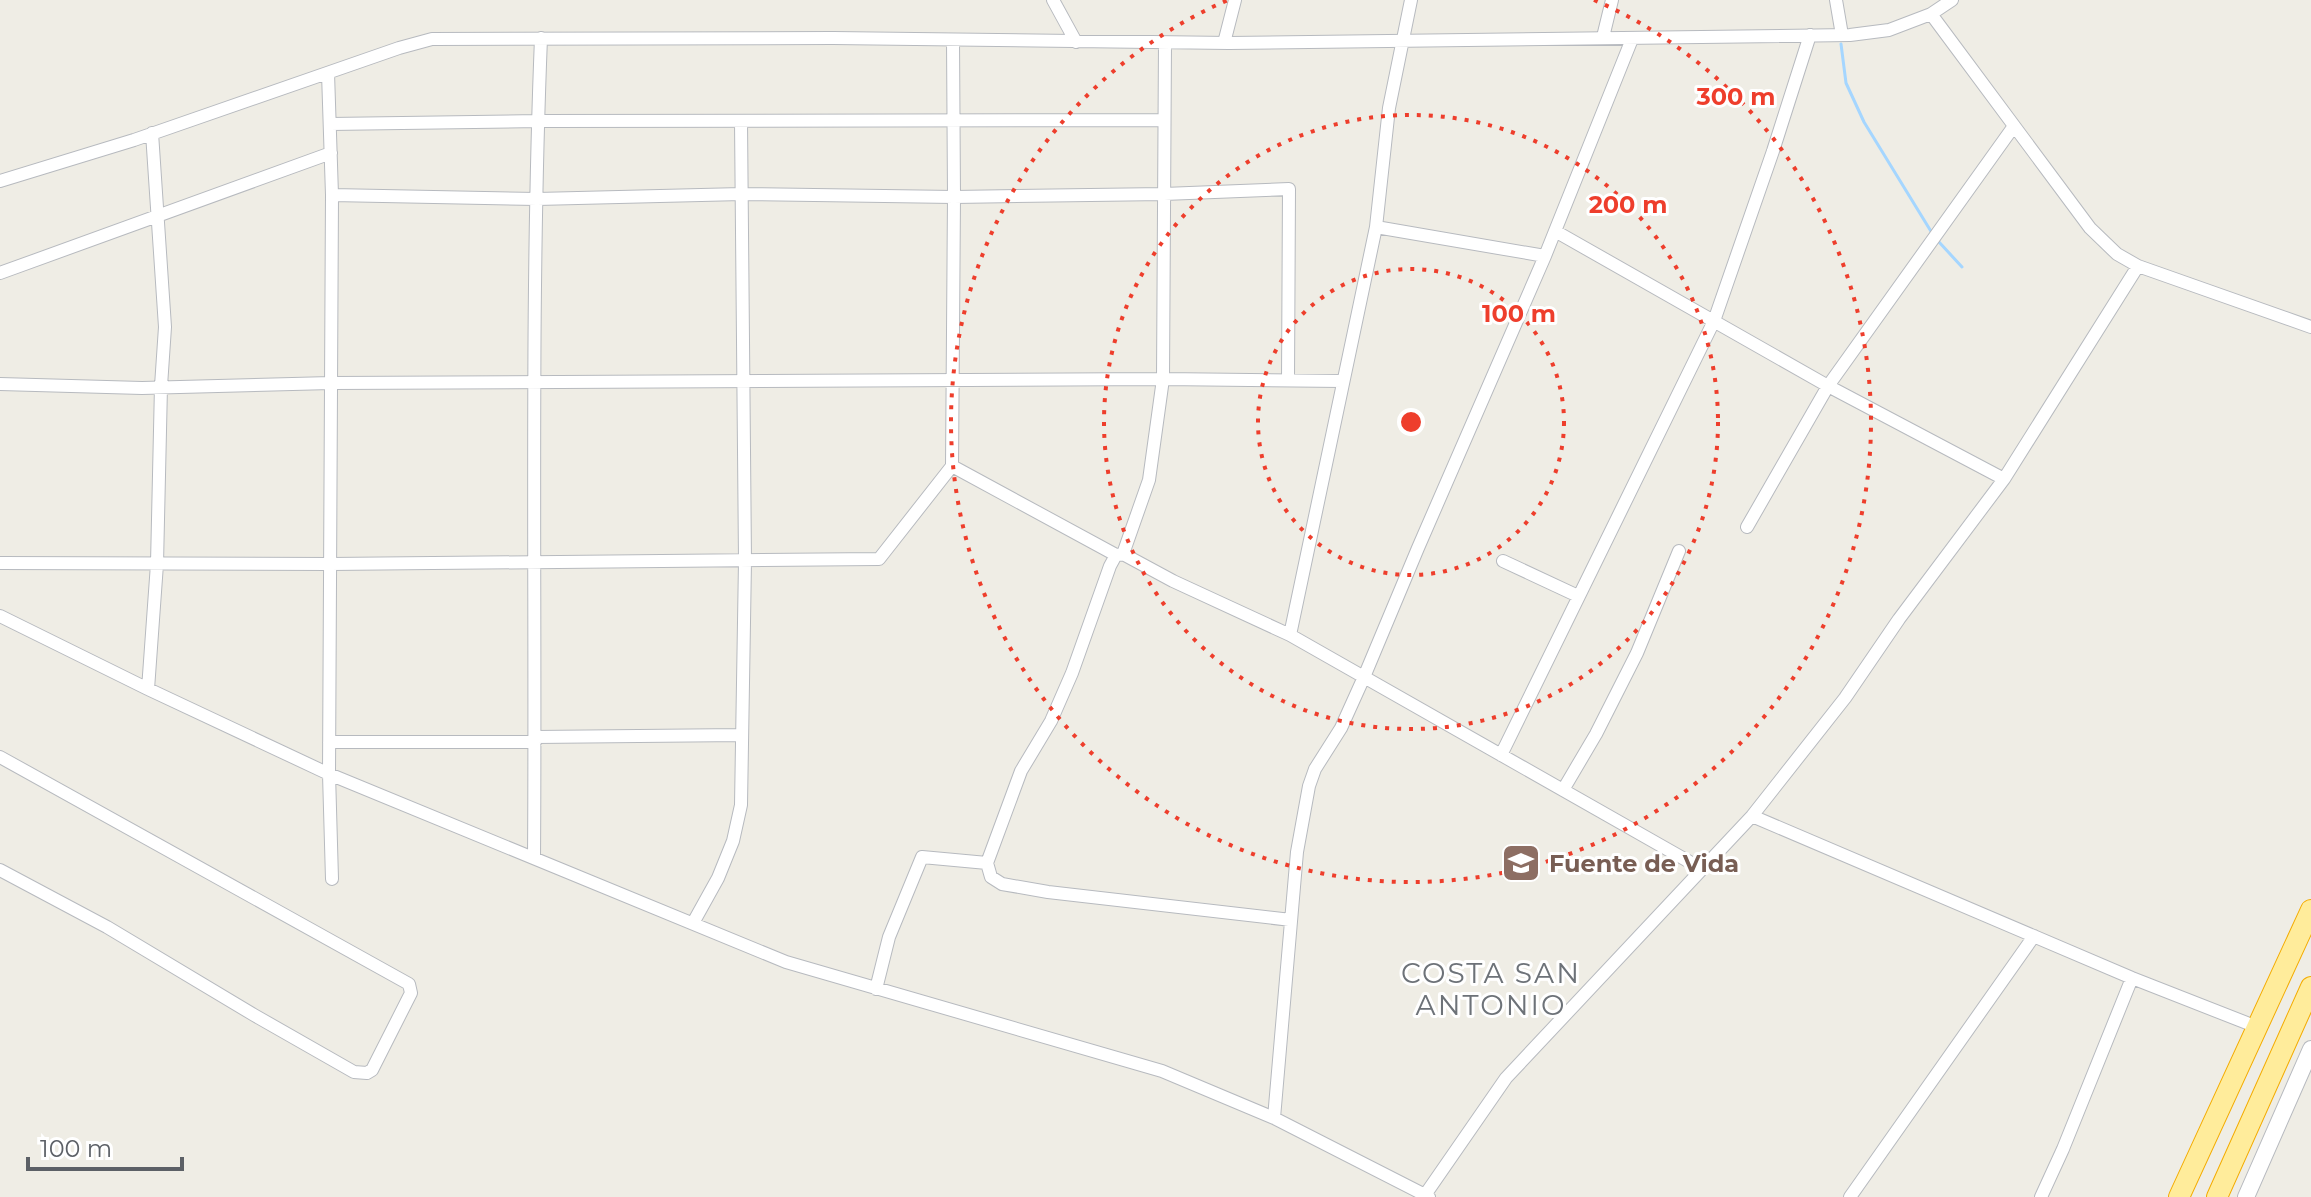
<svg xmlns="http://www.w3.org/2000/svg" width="2311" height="1197" viewBox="0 0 2311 1197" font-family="Montserrat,sans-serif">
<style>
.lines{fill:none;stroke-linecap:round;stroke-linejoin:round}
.stream{stroke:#a5d6ff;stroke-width:3}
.minor-casing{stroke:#b7babf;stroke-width:14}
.tertiary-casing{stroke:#b7babf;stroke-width:18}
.trunk-casing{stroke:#f4ac00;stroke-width:22}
.minor{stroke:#fff;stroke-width:12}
.tertiary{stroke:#fff;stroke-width:16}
.trunk{stroke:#ffec9b;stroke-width:20}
.ring{fill:none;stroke:#ee3e2c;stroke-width:4;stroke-dasharray:4 8}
.labels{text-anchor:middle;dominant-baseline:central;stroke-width:6;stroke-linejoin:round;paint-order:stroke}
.education-label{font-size:24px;font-weight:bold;fill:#785e54;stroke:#fff;text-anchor:start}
.quarter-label{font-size:28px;letter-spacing:2px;fill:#6d7278;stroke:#fff}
.centre{fill:#ee3e2c;stroke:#fff;stroke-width:4}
.ring-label{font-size:24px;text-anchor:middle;font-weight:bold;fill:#ee3e2c;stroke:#fff;stroke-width:6;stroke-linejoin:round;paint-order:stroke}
</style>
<rect width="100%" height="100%" fill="#efede5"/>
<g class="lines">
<path class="stream" d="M1841,44L1846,83L1864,122L1932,233
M1939,242L1962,267"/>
<g class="minor-casing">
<path id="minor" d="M1053,0L1076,42
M1836,0L1842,35
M1931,14L2090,228L2117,254L2138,266L2311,327
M1603,37L1612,0
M1224,43L1235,0
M328,73L332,195L329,774L332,879
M330,124L538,121L1164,120
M0,181L134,140L399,48L432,39L833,38L1229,43L1850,35L1889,30L1931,14L1952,0
M332,195L537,199L742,194L954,197L1164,194L1289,189L1288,380
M1376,227L1389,108L1411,0
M1555,231L1828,386L2004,479
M0,273L331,153
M0,384L142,388L331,383L1163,379L1343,381
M952,466L1116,555
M1747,527L1828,386L2014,126
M1123,554L1149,480L1163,379L1165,43
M1503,561L1578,596
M0,563L330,564L879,559L952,466L954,197L953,40
M0,616L148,689L329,774L786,962L1162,1071L1274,1118L1429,1197
M1290,635L1376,227L1545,256
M148,689L157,564L161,386L165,327L152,133
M535,737L742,735
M329,742H535
M1501,755L1714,321L1773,151L1810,35
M0,757L409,984L411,993L372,1070L367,1073L354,1072L254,1015L107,927L0,870
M1563,790L1596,734L1637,653L1679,551
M1752,816L2132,978L2257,1027
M534,858C536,585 530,311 541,38
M987,863L991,877L1002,884L1048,892L1291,920
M693,923L718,878L733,841L741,805L745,561L741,121
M876,989L889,937L922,857L987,863L1021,771L1051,721L1072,673L1110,566L1116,555L1123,554L1173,581L1290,635L1702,869
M1274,1118L1297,852L1309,786L1315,769L1341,728L1364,677L1418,548L1545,256L1632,39
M1425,1195L1506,1078L1752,816L1845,698L1899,619L2004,479L2138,266
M1850,1197L2034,936
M2041,1197L2063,1149L2132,978"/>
</g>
<g class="tertiary-casing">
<path id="tertiary" d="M2246,1197L2311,1049"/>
</g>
<g class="trunk-casing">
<path id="trunk" d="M2179,1197L2311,910
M2217,1197L2311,987"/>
</g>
<use href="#minor" class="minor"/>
<use href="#tertiary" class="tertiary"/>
<use href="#trunk" class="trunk"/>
</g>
<g class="ring">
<circle cx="1411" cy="422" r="153"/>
<circle cx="1411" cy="422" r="307"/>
<path d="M1594 0A460 460 0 1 1 1228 0"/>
</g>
<defs>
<g id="school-square" transform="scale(2)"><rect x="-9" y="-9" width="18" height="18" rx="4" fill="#8d6e63" stroke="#fff"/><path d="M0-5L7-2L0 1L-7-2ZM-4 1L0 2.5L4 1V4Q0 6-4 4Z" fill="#fff"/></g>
</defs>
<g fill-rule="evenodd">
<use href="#school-square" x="1521" y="863"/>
</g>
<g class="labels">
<g class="education-label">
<text x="1549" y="863">Fuente de Vida</text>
</g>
<g class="quarter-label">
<text x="1491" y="973">COSTA SAN<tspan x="1491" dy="32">ANTONIO</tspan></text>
</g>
</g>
<circle cx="1411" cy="422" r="12" class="centre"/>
<g class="ring-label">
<text x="1736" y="105">300 m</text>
<text x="1628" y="213">200 m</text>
<text x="1519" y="322">100 m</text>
</g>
<path d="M28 1157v12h154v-12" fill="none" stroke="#5c6066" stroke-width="4"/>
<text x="40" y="1157" font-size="24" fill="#5c6066" stroke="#ffffff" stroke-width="6" paint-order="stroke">100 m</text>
</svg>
